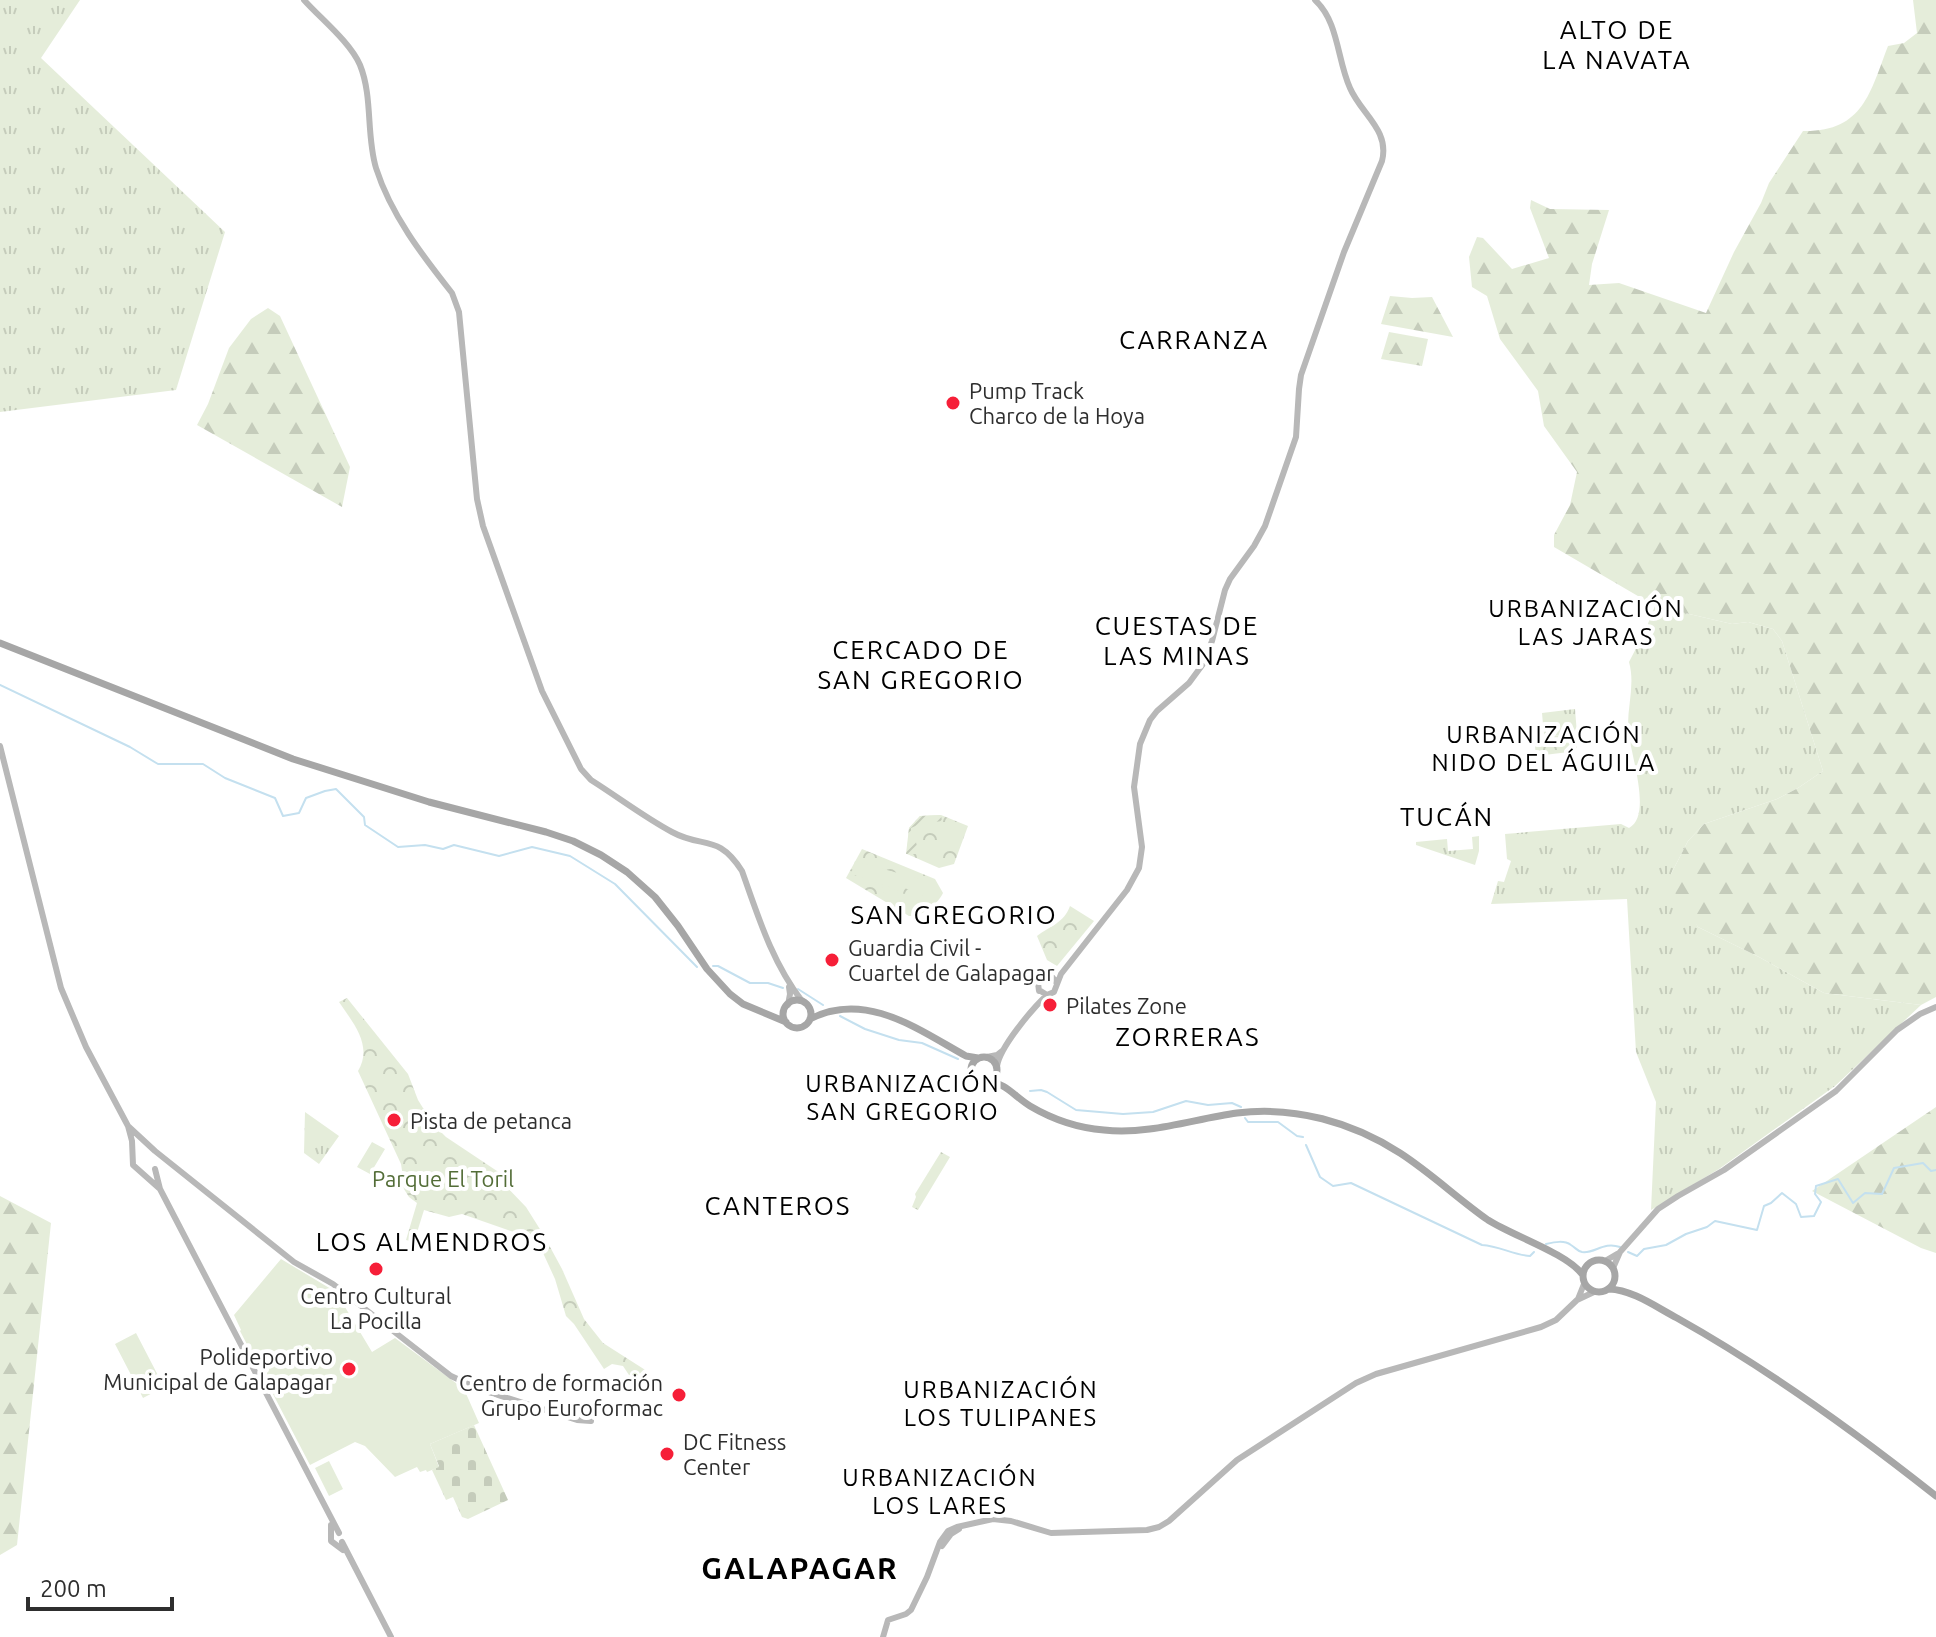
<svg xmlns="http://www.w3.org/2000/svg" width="1936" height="1637" viewBox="0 0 1936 1637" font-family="Ubuntu,sans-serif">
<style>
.grass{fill:url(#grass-tufts)}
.forest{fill:url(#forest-firs)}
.cemetery{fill:url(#cemetery-stones)}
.park{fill:url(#park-crowns)}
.garden{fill:url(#garden-furrows)}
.pitch{fill:#e5edda}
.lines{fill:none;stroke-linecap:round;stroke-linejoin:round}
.stream{stroke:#c4e0ef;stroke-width:2}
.secondary{stroke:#b8b8b8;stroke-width:6}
.primary{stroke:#a6a6a6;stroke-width:7}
.poi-dot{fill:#f61f38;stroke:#fff;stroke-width:3}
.labels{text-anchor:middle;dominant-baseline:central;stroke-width:8;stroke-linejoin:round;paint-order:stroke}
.poi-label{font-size:22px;fill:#2e2e2e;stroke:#fff;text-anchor:start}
.park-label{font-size:22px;fill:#536d37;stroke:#fff}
.neighbourhood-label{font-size:24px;letter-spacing:2px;fill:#000;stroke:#fff}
.quarter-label{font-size:26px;letter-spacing:2px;fill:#000;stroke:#fff}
.district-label{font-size:30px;font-weight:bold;letter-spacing:2px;fill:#000;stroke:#fff}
</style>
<defs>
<pattern id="grass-tufts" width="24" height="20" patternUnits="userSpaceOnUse" patternTransform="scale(2)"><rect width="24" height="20" fill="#e5edda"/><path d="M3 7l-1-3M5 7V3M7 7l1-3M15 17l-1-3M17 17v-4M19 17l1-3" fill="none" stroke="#c5ccbb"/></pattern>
<pattern id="forest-firs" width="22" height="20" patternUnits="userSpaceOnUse" patternTransform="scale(2)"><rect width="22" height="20" fill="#e5edda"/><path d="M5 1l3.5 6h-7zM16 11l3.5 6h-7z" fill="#c5ccbb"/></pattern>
<pattern id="cemetery-stones" width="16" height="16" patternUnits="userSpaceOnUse" patternTransform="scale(2)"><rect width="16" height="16" fill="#e5edda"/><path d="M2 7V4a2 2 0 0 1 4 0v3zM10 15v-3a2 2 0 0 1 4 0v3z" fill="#c5ccbb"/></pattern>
<pattern id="park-crowns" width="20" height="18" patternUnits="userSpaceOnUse" patternTransform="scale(2)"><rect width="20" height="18" fill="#e5edda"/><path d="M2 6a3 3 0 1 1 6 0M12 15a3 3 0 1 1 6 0" fill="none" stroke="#c5ccbb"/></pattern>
<pattern id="garden-furrows" width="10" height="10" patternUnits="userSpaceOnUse" patternTransform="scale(2)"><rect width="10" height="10" fill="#e5edda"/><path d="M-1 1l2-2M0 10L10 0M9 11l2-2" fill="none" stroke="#c5ccbb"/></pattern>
</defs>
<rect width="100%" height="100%" fill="#fff"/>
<path class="grass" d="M0,0H80L41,58L225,232L176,390L0,412Z
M1655,606L1732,624L1748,622L1773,629L1782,641L1823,771L1798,788L1777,799L1704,824L1688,841L1671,874L1698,927L1759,957L1824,993L1921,1005L1835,1086L1719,1169L1651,1210L1656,1102L1636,1052L1627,899L1491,904L1498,881L1504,882L1511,861L1507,859L1505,834L1621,824L1629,828C1654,815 1628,749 1628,725C1628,704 1635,683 1629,662L1645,631Z
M1575,709L1577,734L1544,736L1542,713Z
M1479,836V851L1475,865L1416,845V842L1447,839L1448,851L1473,849L1472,837Z
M305,1112L339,1136L319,1164L304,1153Z
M941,1152L950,1157L918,1210L912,1207L916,1197L915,1194Z"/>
<path class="forest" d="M1913,0H1936V997L1921,1005L1824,993L1759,957L1698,927L1669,884L1671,874L1688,841L1704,824L1777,799L1798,788L1823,771L1782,641L1773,629L1748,622L1732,624L1655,606L1554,547V535L1570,505L1577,472L1544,426L1538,391L1500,339L1487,296L1472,287L1469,257L1477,237L1483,238L1512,269L1549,258L1530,208L1531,200L1550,209L1609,210L1592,264L1589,285L1619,283L1706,313L1734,252L1761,203L1769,183L1803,131C1863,132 1870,93 1888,46L1904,43L1917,33Z
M1390,296L1412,298L1432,297L1453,337L1381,324Z
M268,308L280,316L350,467L342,507L197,425L208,404L229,348L251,319Z
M1389,332L1428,339L1422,366L1381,359Z
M1936,1107V1253L1921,1248L1812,1191Z
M0,1196L51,1223L17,1545L0,1555Z"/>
<path class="cemetery" d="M474,1425L508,1500L468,1519L462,1517L453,1497L446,1500L432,1470L439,1466L430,1444Z"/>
<path class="park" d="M1577,734V751L1536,756L1534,737Z
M941,815L968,826L954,864L939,868L907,854L909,828L920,816Z
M862,849L935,879L943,893C938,904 922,917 909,916L846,878Z
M1070,906L1094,921L1057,966L1047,960L1037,936C1050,926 1064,923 1070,906Z
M347,998L408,1074L418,1100L433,1124L446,1137L503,1175L505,1185L526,1207L543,1234L562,1269L584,1319L603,1343L650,1373L635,1384L623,1366L612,1364L604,1369L574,1324L566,1316L555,1279L538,1242L534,1239L462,1214L449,1217L424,1210L414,1242L406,1240L417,1203L409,1197L402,1186L403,1177L401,1164L358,1071C373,1046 354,1024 339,1002Z"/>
<path class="garden" d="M941,815L942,821L920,824L911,828V835L915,836L919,834C912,844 919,847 924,854H906L909,828L920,816Z"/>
<path class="pitch" d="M855,861L919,879L925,885L923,895C920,897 907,905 905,906L897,896L877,891L875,888C886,885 896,897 908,893L909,890L905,888L903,892L851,874Z
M372,1142L385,1149L370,1174L357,1167Z
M281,1259L336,1292L372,1352L395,1338L464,1389L479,1423L430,1444L439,1467L427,1472L426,1470L420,1472L417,1467L395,1477L365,1446L355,1442L310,1465L240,1331L241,1330L234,1315Z
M136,1333L164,1387L143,1398L115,1344Z
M329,1461L343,1489L329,1496L315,1468Z"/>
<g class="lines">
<path class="stream" d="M0,685L130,747L158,764H203L225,778L275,798L283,816L299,813L306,798L325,791L336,789L364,817L365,825L398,847L425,845L443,849L454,845L499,856L532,847L570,856L615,884L697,967
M713,966H718L750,983H768L783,988
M798,989L823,1005
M840,1016L865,1029L899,1040L922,1043L958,1059
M1030,1091L1041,1090L1047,1092L1076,1110L1123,1114L1153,1112L1186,1101L1208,1105L1232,1103L1241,1107
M1245,1118L1248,1122H1278L1297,1136L1303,1137
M1306,1145L1320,1177L1333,1186L1351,1183L1482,1245C1500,1246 1513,1255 1530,1256L1534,1252
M1546,1244C1555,1242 1564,1240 1571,1245C1576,1248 1577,1251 1582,1252C1595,1254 1603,1241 1620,1247
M1628,1252L1637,1256L1644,1249L1666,1245L1686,1234L1707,1227L1715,1221L1757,1230L1764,1206L1771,1203L1782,1193L1796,1204L1801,1217L1814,1216L1821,1202L1815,1194L1816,1186L1838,1179L1853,1203L1865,1193L1882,1194L1894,1168L1923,1163L1931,1171L1936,1170"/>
<path class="secondary" d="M304,0C321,19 350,42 360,65C373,97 366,135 376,168C391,215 422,255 452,293L459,312L477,499L483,526L542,691L581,769L591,780C618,797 644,817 672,832C703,849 718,833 742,871C758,916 772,962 802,1001
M0,746L61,988L86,1047L128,1126L132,1141L133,1165L160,1189
M1039,990L1047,995L1054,992L1061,974L1127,890L1139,868L1142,847L1134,787L1140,744L1150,720L1157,711L1189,683L1203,664L1212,641L1225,590L1230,579L1254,546L1265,526L1296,437L1299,389L1301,375L1344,252L1382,161C1390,130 1361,114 1350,88C1337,60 1339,22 1315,0
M1039,991L1038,983L1043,977H1052L1057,983
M788,1005L790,994L789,987
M987,1057L997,1055L1002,1051
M997,1066C1000,1047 1032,1009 1047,995
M128,1126L155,1151L294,1262L333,1284L451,1376L479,1389L577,1420L591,1421
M155,1169L160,1189L339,1533
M1605,1261L1617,1254
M1613,1268L1620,1252L1658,1209L1678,1196L1724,1170L1836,1091L1897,1030L1920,1014L1936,1007
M1578,1299L1584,1284
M331,1525V1541L343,1550
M342,1542L391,1637
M942,1546L951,1534L959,1529
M883,1637L888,1620L906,1614L911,1610L927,1577L940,1542L948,1531L957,1527L993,1519L1011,1521L1051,1533L1147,1530L1159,1527L1169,1521L1237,1460L1356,1383L1376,1374L1541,1327L1556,1320L1577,1300L1594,1292"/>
<path class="primary" d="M0,643L293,759L429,802L546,832L573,841L601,855L627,872L655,897L678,926L707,969L730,994L743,1004L786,1022
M783 1014a14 14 0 1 1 28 0a14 14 0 1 1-28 0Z
M810,1019C866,990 919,1030 966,1056L978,1058
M971 1070a13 13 0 1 1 26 0a13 13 0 1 1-26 0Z
M988,1082C1005,1082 1015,1097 1030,1106C1052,1119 1078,1128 1104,1130C1149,1135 1193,1119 1237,1113C1295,1106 1352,1122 1400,1153C1431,1173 1458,1199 1488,1220C1513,1236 1566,1253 1582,1274
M1583 1276a16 16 0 1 1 32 0a16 16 0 1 1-32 0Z
M1609,1289C1633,1290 1656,1307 1677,1318C1768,1369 1854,1431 1936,1496"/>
</g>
<g class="poi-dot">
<circle cx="953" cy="403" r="8"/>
<circle cx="832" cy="960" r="8"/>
<circle cx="1050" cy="1005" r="8"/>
<circle cx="394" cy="1120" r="8"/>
<circle cx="376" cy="1269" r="8"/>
<circle cx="349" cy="1369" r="8"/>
<circle cx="679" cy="1395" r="8"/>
<circle cx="667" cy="1454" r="8"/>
</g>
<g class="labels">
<g class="poi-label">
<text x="969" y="390">Pump Track<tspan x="969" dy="25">Charco de la Hoya</tspan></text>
<text x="848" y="947">Guardia Civil -<tspan x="848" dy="25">Cuartel de Galapagar</tspan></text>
<text x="1066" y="1005">Pilates Zone</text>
<text x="410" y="1120">Pista de petanca</text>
<text x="376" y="1295" text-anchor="middle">Centro Cultural<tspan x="376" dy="25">La Pocilla</tspan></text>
<text x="333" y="1356" text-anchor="end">Polideportivo<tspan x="333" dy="25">Municipal de Galapagar</tspan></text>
<text x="663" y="1382" text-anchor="end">Centro de formación<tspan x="663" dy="25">Grupo Euroformac</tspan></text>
<text x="683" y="1441">DC Fitness<tspan x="683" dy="25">Center</tspan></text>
</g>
<g class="park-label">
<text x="443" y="1178">Parque El Toril</text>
</g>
<g class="neighbourhood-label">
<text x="1586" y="608">URBANIZACIÓN<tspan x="1586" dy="28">LAS JARAS</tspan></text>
<text x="1544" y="734">URBANIZACIÓN<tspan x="1544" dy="28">NIDO DEL ÁGUILA</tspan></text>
<text x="903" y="1083">URBANIZACIÓN<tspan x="903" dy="28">SAN GREGORIO</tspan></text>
<text x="1001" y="1389">URBANIZACIÓN<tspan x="1001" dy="28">LOS TULIPANES</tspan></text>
<text x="940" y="1477">URBANIZACIÓN<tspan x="940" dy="28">LOS LARES</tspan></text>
</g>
<g class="quarter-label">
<text x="1617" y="29">ALTO DE<tspan x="1617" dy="30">LA NAVATA</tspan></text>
<text x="1194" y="339">CARRANZA</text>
<text x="1177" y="625">CUESTAS DE<tspan x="1177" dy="30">LAS MINAS</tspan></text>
<text x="921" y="649">CERCADO DE<tspan x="921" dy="30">SAN GREGORIO</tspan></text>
<text x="1447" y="816">TUCÁN</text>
<text x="954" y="914">SAN GREGORIO</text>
<text x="1188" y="1036">ZORRERAS</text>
<text x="778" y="1205">CANTEROS</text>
<text x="432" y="1241">LOS ALMENDROS</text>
</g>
<g class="district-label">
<text x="800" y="1568">GALAPAGAR</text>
</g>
</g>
<path d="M28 1597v12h144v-12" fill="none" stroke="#2e2e2e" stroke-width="4"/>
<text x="40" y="1597" font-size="24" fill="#2e2e2e" stroke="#ffffff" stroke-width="6" paint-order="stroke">200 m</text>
</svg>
